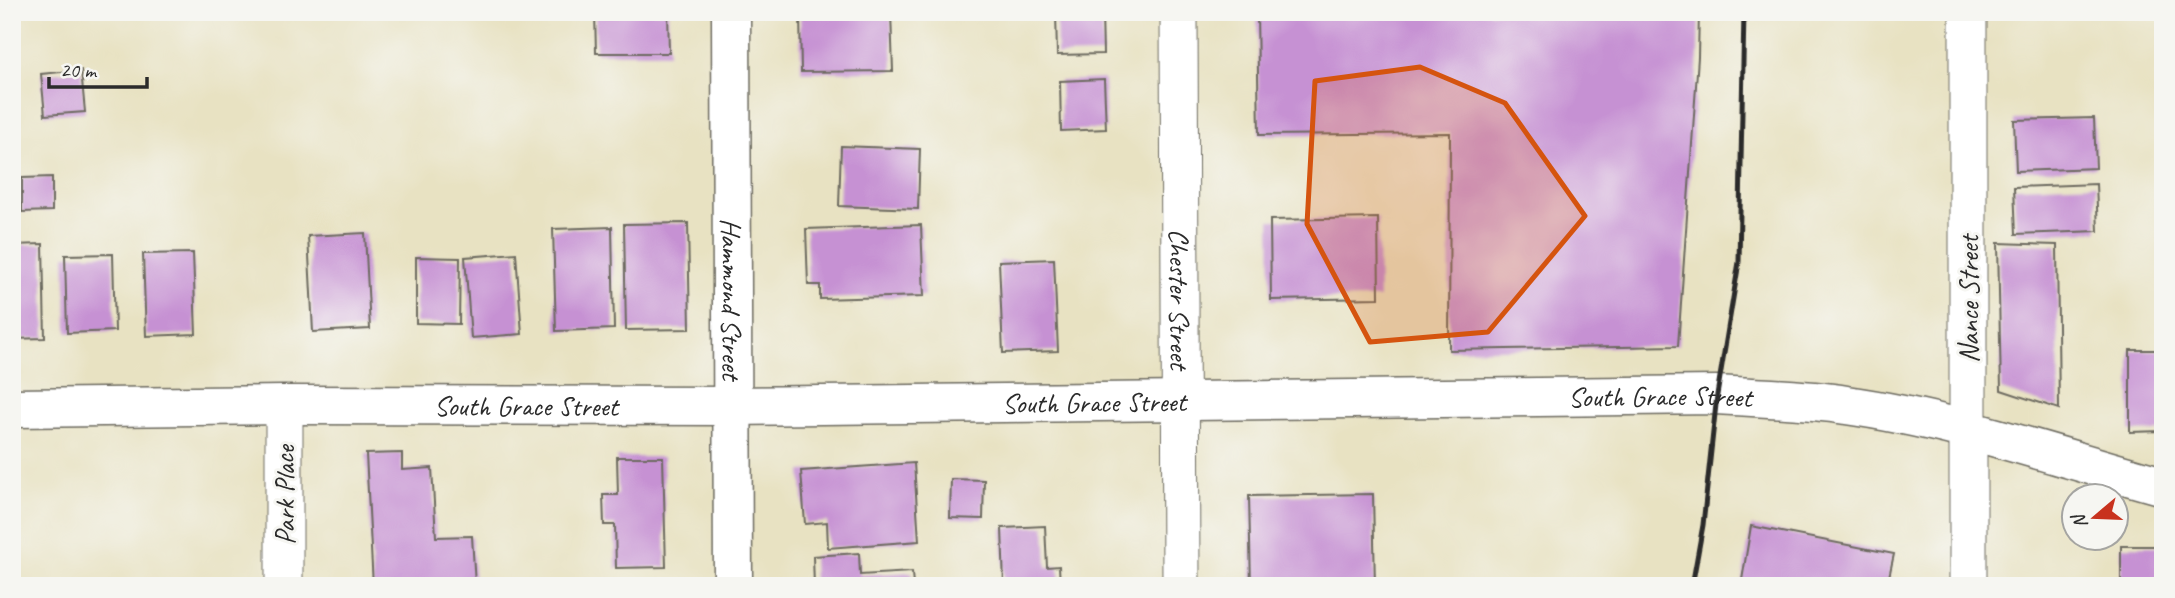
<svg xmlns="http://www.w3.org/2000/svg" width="2175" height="598" viewBox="0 0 2175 598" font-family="Caveat,sans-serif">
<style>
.building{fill:#c691d3}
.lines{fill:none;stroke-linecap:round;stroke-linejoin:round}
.street-casing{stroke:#6d6b60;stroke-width:39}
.secondary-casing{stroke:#6d6b60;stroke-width:41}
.street{stroke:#fff;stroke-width:37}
.secondary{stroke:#fff;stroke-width:38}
.rail{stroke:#2b2b2b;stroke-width:5}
.marked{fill:#d5540f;fill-opacity:0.2;stroke:#d5540f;stroke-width:5;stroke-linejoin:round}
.labels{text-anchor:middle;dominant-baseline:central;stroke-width:6;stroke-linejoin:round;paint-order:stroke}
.street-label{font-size:28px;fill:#2b2b2b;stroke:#f6f6f2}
</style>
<rect width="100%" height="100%" fill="#f6f6f2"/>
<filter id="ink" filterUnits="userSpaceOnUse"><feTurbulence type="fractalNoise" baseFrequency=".0143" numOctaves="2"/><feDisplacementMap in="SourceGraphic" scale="14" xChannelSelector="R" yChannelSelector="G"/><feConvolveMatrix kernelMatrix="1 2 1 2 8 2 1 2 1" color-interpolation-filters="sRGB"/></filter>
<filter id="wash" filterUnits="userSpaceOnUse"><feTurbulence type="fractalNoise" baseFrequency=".00686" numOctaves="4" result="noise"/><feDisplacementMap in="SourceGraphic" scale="28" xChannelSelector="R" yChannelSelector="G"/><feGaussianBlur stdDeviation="1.57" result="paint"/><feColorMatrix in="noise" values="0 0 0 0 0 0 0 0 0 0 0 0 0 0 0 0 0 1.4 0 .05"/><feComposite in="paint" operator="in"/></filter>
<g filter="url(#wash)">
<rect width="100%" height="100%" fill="#e8e2c2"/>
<g id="blocks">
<path class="building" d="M595,12H668L669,53H596Z
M800,12H891L893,71L801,72Z
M1056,12H1102L1103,54L1057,55Z
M1257,12H1699L1698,57L1678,346L1449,350L1450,133L1259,135Z
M81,70L85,112L45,115L41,74Z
M1104,79L1106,129L1061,131L1060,81Z
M2094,118L2096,168L2016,171L2014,120Z
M841,146L920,149L918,209L839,206Z
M52,177V211L22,212V178Z
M2096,184L2098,231L2016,234L2014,187Z
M1378,218L1379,298L1271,300L1270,220Z
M688,223L690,329L626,330L624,224Z
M921,225L924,296L820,299V285H808L806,229Z
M612,227L614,329L556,331L553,229Z
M365,233L370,329L313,332L308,236Z
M1998,243L2057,245L2059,409L2001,390Z
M43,244L45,338L12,339V245Z
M193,253L196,334L146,336L143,254Z
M516,253L522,334L471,338L465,257Z
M113,254L115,331L67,333L65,255Z
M416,257L460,258L459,324L416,323Z
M1054,259L1058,351L1003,353L999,261Z
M2130,350H2163V431L2130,432Z
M402,453V470L432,468L436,537L472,536L475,586H373L366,454Z
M617,457H663L666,567L616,568L615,525H604L603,495H618Z
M914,463L919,541L828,548L827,522L805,524L801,471Z
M951,479L984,480L983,519L950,518Z
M1373,494L1375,586H1251L1249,496Z
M1045,526L1047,567L1059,566L1060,586H1004L1002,528Z
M1751,526L1894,554L1887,586H1741Z
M2121,546H2163V586H2121Z
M859,553L860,575L912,572L913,586H814L813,556Z"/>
</g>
</g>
<g filter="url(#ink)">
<use href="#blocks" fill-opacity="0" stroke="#6d6b60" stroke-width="2"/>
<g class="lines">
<g class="street-casing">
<g id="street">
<path id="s1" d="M1179,12L1181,586"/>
<path d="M284,586V405"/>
<path d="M1968,586V12"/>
</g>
</g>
<g class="secondary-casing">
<g id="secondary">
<path id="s2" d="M731,12L733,586"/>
<path id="s3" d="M12,408L284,405L733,406L1717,395C1760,398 1804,398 1846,405C1953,420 2058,457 2163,486"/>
</g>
</g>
<use href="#street" class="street"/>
<use href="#secondary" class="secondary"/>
<path class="rail" d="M1692,586L1703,525L1717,395L1739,262L1744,12"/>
</g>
</g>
<path class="marked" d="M1420,67L1505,103L1585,216L1488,332L1370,342L1307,224L1315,81Z"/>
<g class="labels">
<g class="street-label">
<text stroke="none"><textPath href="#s2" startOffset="287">Hammond Street</textPath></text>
<text stroke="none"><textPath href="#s1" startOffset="287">Chester Street</textPath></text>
<text transform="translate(1968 299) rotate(-90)">Nance Street</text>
<text stroke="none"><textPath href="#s3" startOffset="1648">South Grace Street</textPath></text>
<text stroke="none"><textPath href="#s3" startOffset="1082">South Grace Street</textPath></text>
<text stroke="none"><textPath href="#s3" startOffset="514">South Grace Street</textPath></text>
<text transform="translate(284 495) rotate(-90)">Park Place</text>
</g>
</g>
<rect width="2175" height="598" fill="none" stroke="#f6f6f2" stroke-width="42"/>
<g transform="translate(2095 517) rotate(251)"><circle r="33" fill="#f6f6f2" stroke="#a5a5a2" stroke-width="2"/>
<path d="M0-5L12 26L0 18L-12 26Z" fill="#c8321e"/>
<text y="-10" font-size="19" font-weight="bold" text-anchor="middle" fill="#2b2b2b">N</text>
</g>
<path d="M49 77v10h98v-10" fill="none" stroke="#2b2b2b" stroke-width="3.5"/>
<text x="60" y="77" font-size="21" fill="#2b2b2b" stroke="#f6f6f2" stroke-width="5" paint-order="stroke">20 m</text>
</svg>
